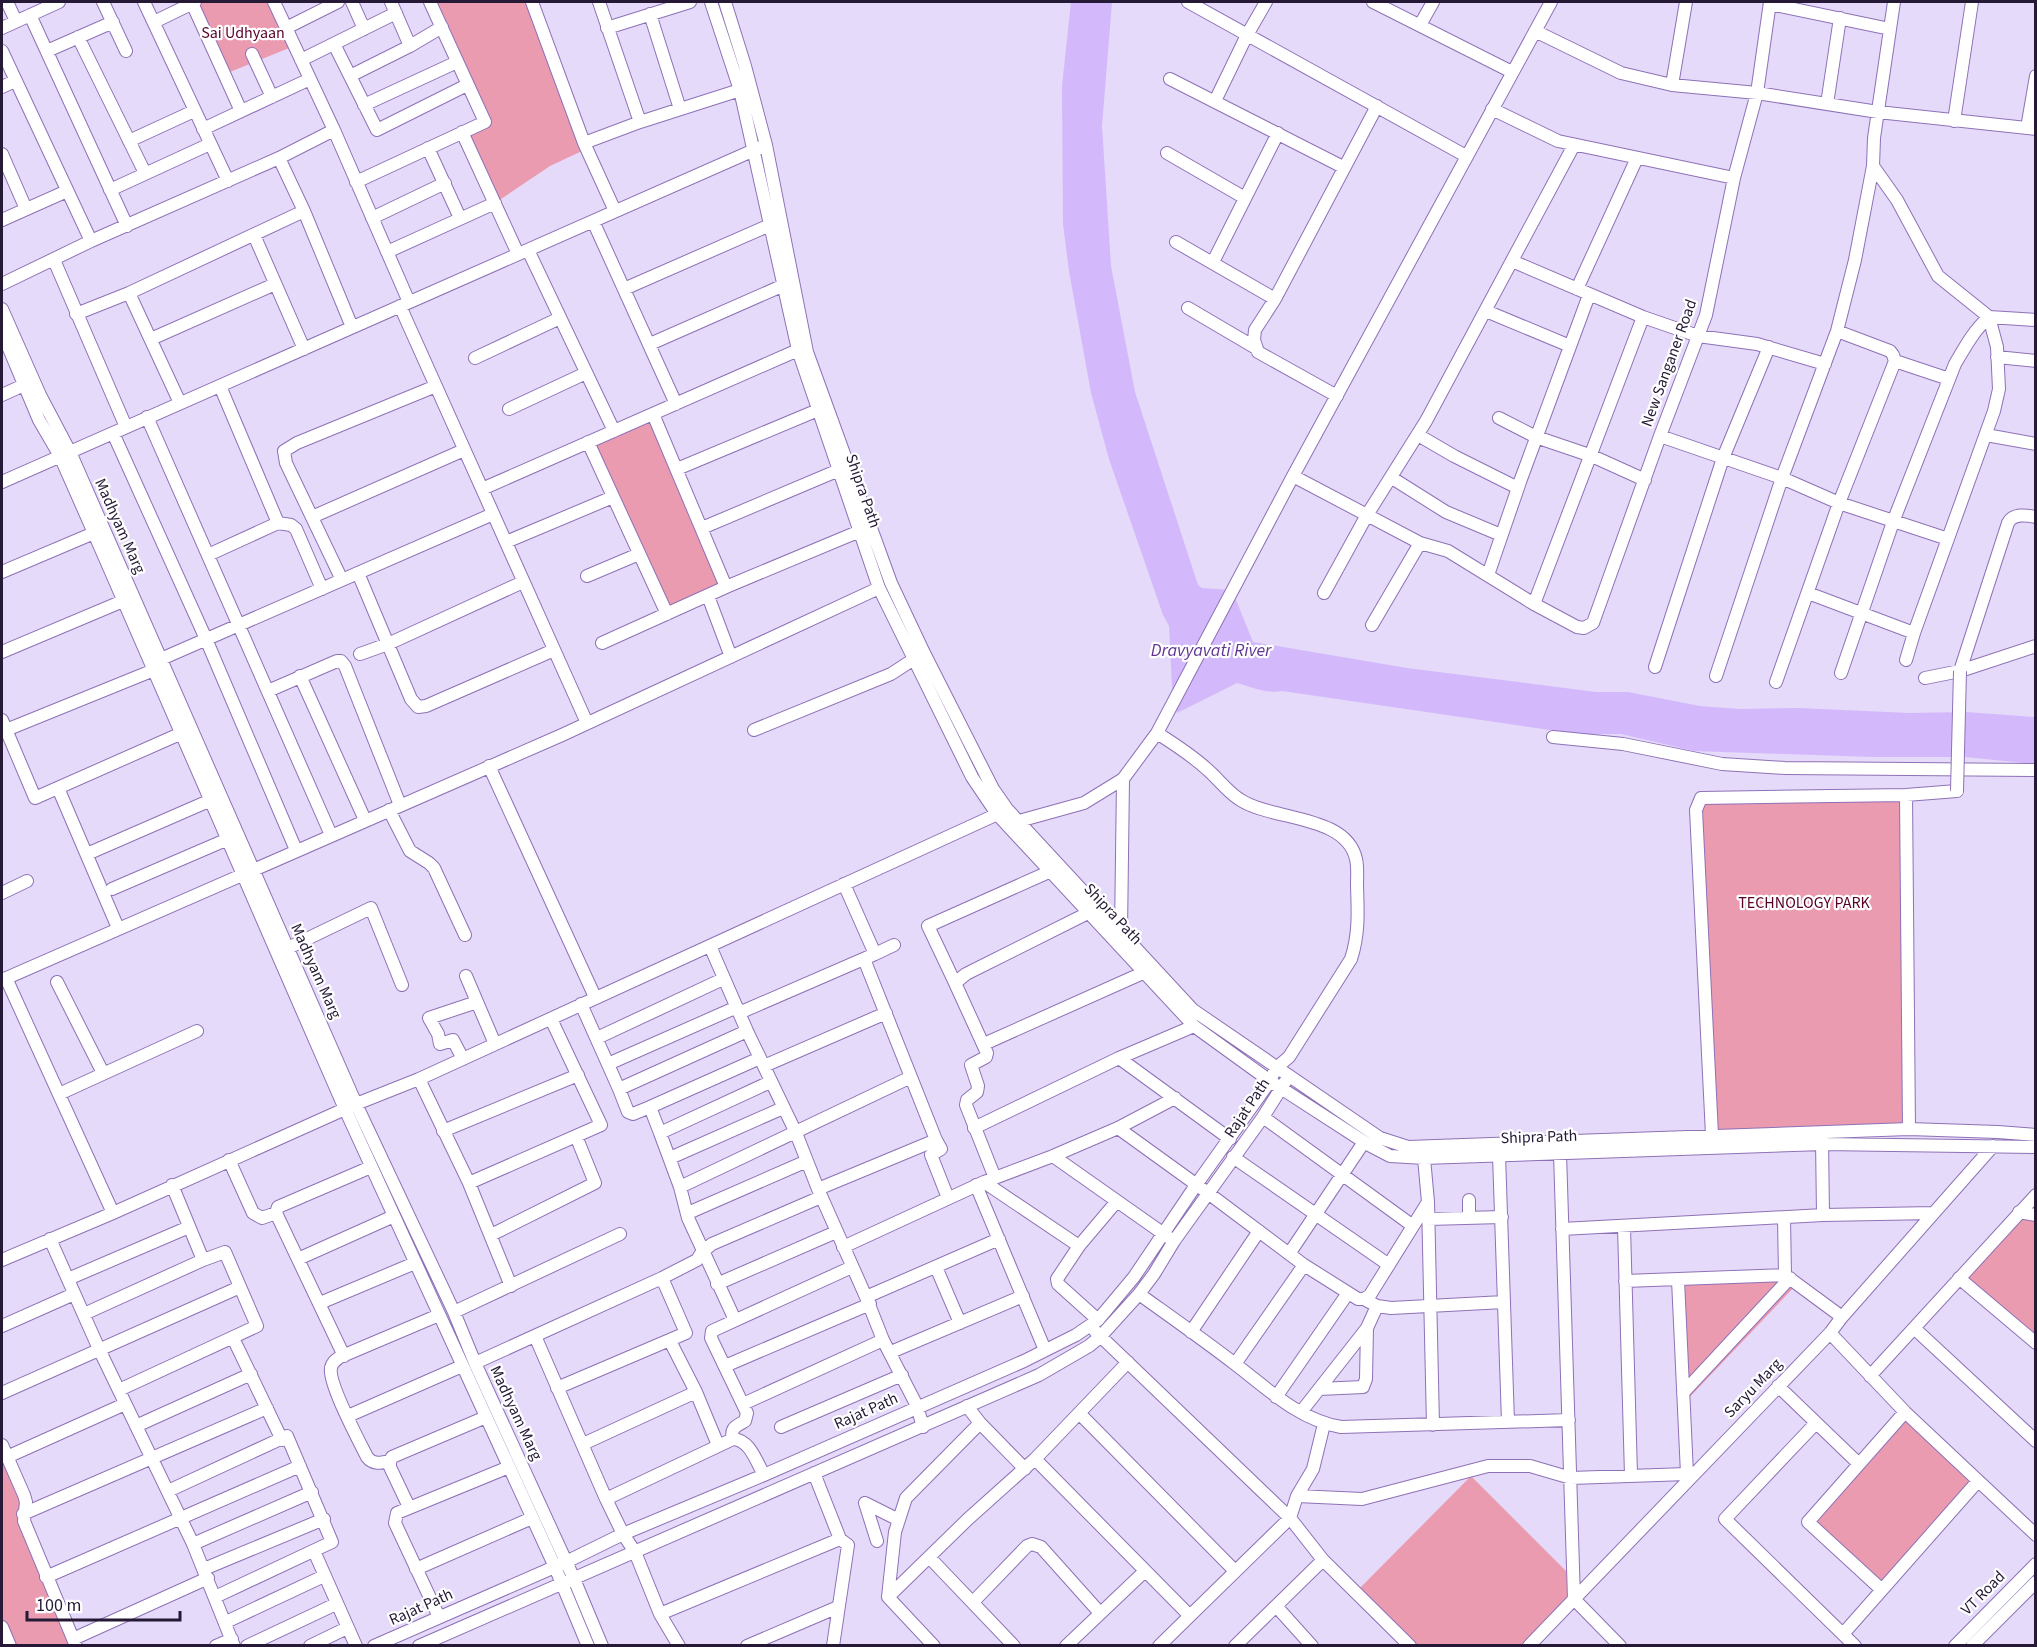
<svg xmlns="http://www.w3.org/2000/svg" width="2037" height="1647" viewBox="0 0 2037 1647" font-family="'Source Sans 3',sans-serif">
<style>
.green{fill:#ea9bb0}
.water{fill:#d3b9fb}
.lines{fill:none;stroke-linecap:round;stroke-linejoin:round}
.minor-casing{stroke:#8e71b7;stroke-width:14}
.minor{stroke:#fff;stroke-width:12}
.minor-bridge-casing{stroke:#8e71b7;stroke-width:14;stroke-linecap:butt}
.minor-bridge{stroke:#fff;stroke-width:12}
.labels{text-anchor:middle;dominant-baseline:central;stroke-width:4.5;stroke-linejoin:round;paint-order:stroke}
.park-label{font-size:16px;fill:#580228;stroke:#fff}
.street-label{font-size:16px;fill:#251935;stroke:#fff}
.water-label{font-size:18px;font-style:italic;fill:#603491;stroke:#fff}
</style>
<rect width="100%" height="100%" fill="#e5daf9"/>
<path class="green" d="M195,2H274L294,46L225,74Z
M430,2H532L582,151L550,166L495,203L462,132L484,122Z
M653,414L726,587L667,614L588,443Z
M1906,795L1909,1129L1712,1135L1701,798Z
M2019,1212L2035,1215L2036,1343L1959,1278Z
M1785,1275L1797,1284L1684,1403L1678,1280Z
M1905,1412L1978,1481L1882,1590L1808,1522Z
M2,1447C28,1513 51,1580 78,1645H10L2,1627Z
M1471,1476L1574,1579V1599L1529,1645H1410L1356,1592Z"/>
<path class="water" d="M1071,2H1112L1102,126L1111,266L1135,392L1198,585L1202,588L1232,590L1253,642L1407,668L1596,692H1628L1700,706L1740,709L1799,708L1909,713L1966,712L2035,717V764L1965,757H1873L1694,751L1621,734H1577L1282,691C1267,694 1251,687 1237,683L1177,713L1172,687L1169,626L1163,615L1109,459L1091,393L1069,271L1063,224L1062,86Z"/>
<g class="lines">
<g class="minor-casing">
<path id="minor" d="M7,2L16,21
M103,2L126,51
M144,2L228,181
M274,2L334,130L409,302
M352,2L364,29
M391,2L410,46L442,27
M532,2L584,143L615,211
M599,2L640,122
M711,2L740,90L798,350L879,588L972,777L997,814L1194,1026L1270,1081L1369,1145L1390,1156L1424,1158L1823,1144L2036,1147
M725,2L745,66L766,145L807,352L891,583L924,653L993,789L1007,809L1193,1010L1380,1138L1408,1147L1909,1129L1998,1132L2036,1135
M1188,2L1466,156
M1373,2L1512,72
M192,3L241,111
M1770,4L1890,29
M650,14L680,109
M30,15L127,226
M154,22L195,2
M1420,25L1433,2
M2,28L59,2
M286,28L338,2
M607,28L690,2
M1535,31L1621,73L1672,85L1757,93L1878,112L2036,129
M78,37L145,173
M334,44L377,130L467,85
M2,51L91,241
M47,51L113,22
M252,54L272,97
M301,60L396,13
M350,76L410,46
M1170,79L1343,167
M1672,85L1686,2
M2,87L15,81
M1215,101L1247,35L1266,2
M1827,104L1840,18
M364,105L457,62
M1492,109L1558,141L1734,178
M1954,121L1972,2
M2027,128L2036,76
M203,129L310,79
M462,132L518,254
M129,141L194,111
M584,143L640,122L740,90
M428,148L460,218
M1167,153L1245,198
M2,154L26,209
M279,158L304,211L352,327
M1873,166L1897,200L1938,276L1989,317L1997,347L1999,389L1994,411L1914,633L1906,660
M356,182L485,122L430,2
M110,190L210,144
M372,218L445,183
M2,220L67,191
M593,221L676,404
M254,235L304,349
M1176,242L1275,299
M528,250L614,431
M387,252L495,203
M54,260L126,427
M1512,261L1643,317L1698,336L1757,344L1825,364
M1213,262L1278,133
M2,284L91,241L279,158L334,130
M624,289L770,225
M1577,289L1637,158
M129,293L180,403
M400,306L587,723
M1188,308L1256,348
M2,309L40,395L70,452L356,1104L454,1312L475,1363L574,1579L602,1646
M1486,311L1570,346
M76,314L129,293L304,211
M2,332L39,420L60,456L94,533L345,1109L555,1567L588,1646
M151,339L275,284
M650,344L784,285
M1997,357L2036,361
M475,358L560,318
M1895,361L1949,379
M220,386L278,523
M2,395L24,385
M1337,396L1258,352L1254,340L1255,330L1275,299L1377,106
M509,409L586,373
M653,414L726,587
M147,417L331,835
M1499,418L1536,437L1592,456L1645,480
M113,433L206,639L296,850
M1418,435L1454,456L1518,488
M1986,435L2036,444
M1660,436L1782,478L1839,503L1948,539
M588,442L667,614
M677,469L818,410
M1293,476L1420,543L1448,551L1534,604L1577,627L1584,628L1593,623L1660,436L1706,315L1734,178L1757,93L1770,2
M1392,478L1446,512L1501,535
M2,482L761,147
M482,489L798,350
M312,517L464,450
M702,528L839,470
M506,542L613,497
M208,555L278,523L291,525L296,529L322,589
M2,572L94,533
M358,573L411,699L418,707L426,706L554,650
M1488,575L1521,479L1589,295
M587,576L639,554
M342,580L286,463L284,451L297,443L436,386
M1324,593L1367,515L1426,421L1574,145
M1808,593L1914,633
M708,596L731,657
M1534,604L1643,317
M1372,625L1420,543
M602,643L726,587L860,531
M2,652L123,601
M360,654L388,644L523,582
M161,659L493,514
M1655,667L1723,458L1769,347
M1960,671L2008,523C2013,513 2026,515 2036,517
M1841,673L1893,522L1955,364C1965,347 1974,330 1989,317L2036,320
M300,676L365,820
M1716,676L1782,478L1837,331L1855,260L1873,166L1874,138L1894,2
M1925,678L1960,671L2036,646
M1776,682L1839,503L1895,361L1893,355L1890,351L1837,331
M268,691L337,661H341L345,666L400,805
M2,720L35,798L182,733
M6,730L154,670
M754,730L891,674L914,659
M1553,737L1623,744L1722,764L1785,768L2036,770
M489,766L595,997
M58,788L118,928
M1906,795L1909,1129
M389,810L410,851L429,863L434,868L465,935
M1019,821L1084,803L1123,779L1157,733L1293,476L1551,2
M87,854L211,800
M112,889L228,839
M2,893L27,881
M1121,932L1123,779
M710,946L747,1031L796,1133L818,1189L866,1297L883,1340L917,1406L923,1427
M288,948L371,908L402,985
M875,954L894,945
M466,976L495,1044
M6,978L113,1213
M2,980L562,735L879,588
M57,982L103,1073
M955,983L928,926L1051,871
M581,1004L619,1089
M739,1013L875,954L844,884
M747,1031L619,1089L628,1112L633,1114L650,1107L760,1058
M597,1038L723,979
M984,1044L1145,972
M1119,1058L1230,1139
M463,1059L453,1040L440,1044L438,1034L429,1018L477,1002
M608,1064L737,1007
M764,1066L886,1013
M419,1079L469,1183L511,1286
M59,1094L197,1031
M650,1107L660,1133
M1263,1117L1413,1226
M974,1128L1119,1058L1194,1026
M1118,1128L1208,1193L1304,1265L1358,1299H1364L1370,1295L1428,1202
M443,1131L578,1075
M1712,1135L1696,810L1701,798L1906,795L1957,791
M1822,1139L1823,1215
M936,1140L941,1149L931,1155L948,1198
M1560,1153L1574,1599L1620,1646
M1499,1155L1508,1422
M1053,1156L1168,1237
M1233,1157L1389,1265
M670,1158L783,1108
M1424,1158L1428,1202L1433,1425
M229,1160L253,1213L262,1218L276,1213
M995,1178L966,1105L967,1100L977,1092L978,1086L971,1065L986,1057L987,1053L955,983L966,974L1090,912
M984,1182L1079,1246
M469,1183L601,1125L551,1019
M172,1185L203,1260
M976,1185L1045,1350
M680,1187L911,1077
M818,1189L936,1140L864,959
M1469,1200V1218
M2019,1212L2036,1215
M688,1213L807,1161
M1428,1219L1502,1217
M1624,1227L1631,1475
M1562,1229L1823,1215L1934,1213
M491,1235L595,1183L576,1136
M50,1239L99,1349L193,1544L234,1646
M843,1247L984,1182L1053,1156L1118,1128L1175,1098
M1289,1254L1364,1142
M298,1259L394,1216
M2,1260L113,1213L356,1104L419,1079L1002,812
M936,1267L960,1323
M1785,1275L1842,1317
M1959,1278L2036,1343
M68,1279L189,1227
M1678,1280L1687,1474
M1625,1281L1785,1275L1784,1218
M717,1284L836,1232
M1139,1294C1171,1317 1204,1340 1235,1364C1268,1389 1299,1420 1341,1427L1569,1420
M866,1297L999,1239
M1364,1299L1377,1306L1391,1308L1504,1302
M320,1303L415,1263
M454,1312L620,1234
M84,1314L203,1260L225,1252L257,1326L119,1390
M735,1320L688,1218L680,1187L660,1133L770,1082
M1098,1320L1058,1284L1057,1279L1079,1246L1117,1201
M2,1326L74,1294
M1914,1328L2036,1441
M1095,1331L1290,1518L1323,1560L1410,1646
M1191,1332L1259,1231
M1830,1333L1905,1412L2036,1535
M535,1336L606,1499L623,1534L635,1552L660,1614L679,1646
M233,1338L282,1440
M670,1341L696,1392L718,1445
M891,1352L1023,1296
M344,1356L276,1213L278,1207L371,1167
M475,1363L662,1278L697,1260L702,1252L712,1244L821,1197
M1235,1364L1304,1265
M725,1366L870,1304
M1870,1376L2036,1195
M1778,1386L1858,1463
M557,1388L686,1333L662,1278
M1319,1389L1363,1387L1366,1379L1367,1328
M2,1393L240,1287
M1683,1393L1790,1278
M1276,1397L1348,1293
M743,1404L883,1340
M967,1406L980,1423L1025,1469
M1301,1412L1367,1328L1377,1306
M1079,1413L1235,1571
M348,1416L462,1366
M1816,1423L1725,1519L1855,1646
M136,1426L251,1374
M781,1427L902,1375
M733,1439C730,1428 736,1426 745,1421L747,1413L711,1338L712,1331L852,1267
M583,1444L696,1392
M2,1445L24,1495L26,1502L24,1521L76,1646
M7,1457L125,1404
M1035,1459L1189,1615
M390,1461C381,1463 373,1465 367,1457C359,1441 328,1383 331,1368C332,1362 336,1360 340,1357L439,1315
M814,1473L840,1539L848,1545L833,1646
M168,1491L287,1436L332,1542L215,1597
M1297,1496L1362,1499L1488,1466H1530L1571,1478L1687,1474L1693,1475
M606,1499L733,1439C750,1440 756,1461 764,1475
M865,1503L877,1541
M865,1503L899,1520
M409,1507L390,1467V1461L392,1457L486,1417
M23,1514L267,1408
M193,1544L312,1492
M314,1551L356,1646
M929,1557L1014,1646
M204,1569L324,1519
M416,1569L532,1518
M46,1577L300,1466
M1882,1590L1808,1522L1905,1412
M888,1597L968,1519L1035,1459L1128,1362
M973,1602L1027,1546L1032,1544L1041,1547L1100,1613
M1276,1606L1312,1646
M660,1614L840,1539
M439,1617L395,1523L397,1513L509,1467
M226,1622L324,1576
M2,1627L10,1646
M1843,1634L1978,1481
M73,1639L208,1578
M216,1646L232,1639
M247,1646L336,1604
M310,1646L347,1628
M374,1646L566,1562L623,1534L764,1475L1024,1361L1076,1335L1098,1320L1134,1277L1196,1185L1270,1081L1276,1068L1289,1057L1351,959C1359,935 1358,912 1357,886C1357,878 1358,867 1356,859C1346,814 1271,821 1239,799C1228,792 1219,780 1209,771C1193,756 1176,745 1157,733
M419,1646L1039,1375L1089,1346L1100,1337L1139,1294L1154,1274L1174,1241L1263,1117L1285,1082
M747,1646L838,1607
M934,1646L888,1597L895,1532L906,1498L980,1423
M1066,1646L1145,1571
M1159,1646L1290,1518L1297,1496L1313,1469L1324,1424
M1235,1646L1323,1560
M1529,1646L1830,1333L1842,1317L1993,1146
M1955,1646L2036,1564
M1972,1646L2036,1582"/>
</g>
<use href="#minor" class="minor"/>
<g class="minor-bridge-casing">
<path id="minor-bridge" d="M1957,791L1960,671"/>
</g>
<use href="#minor-bridge" class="minor-bridge"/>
</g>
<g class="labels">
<g class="park-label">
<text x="243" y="33">Sai Udhyaan</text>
<text x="1804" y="903">TECHNOLOGY PARK</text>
</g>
<g class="street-label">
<text transform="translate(1669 363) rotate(-70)">New Sanganer Road</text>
<text transform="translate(863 491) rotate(71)">Shipra Path</text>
<text transform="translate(120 526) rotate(66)">Madhyam Marg</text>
<text transform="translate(1113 914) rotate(47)">Shipra Path</text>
<text transform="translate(316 971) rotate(66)">Madhyam Marg</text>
<text transform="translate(1247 1108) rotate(-56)">Rajat Path</text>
<text transform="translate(1539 1137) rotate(-2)">Shipra Path</text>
<text transform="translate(1753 1388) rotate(-46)">Saryu Marg</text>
<text transform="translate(866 1411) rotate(-24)">Rajat Path</text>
<text transform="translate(516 1413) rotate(65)">Madhyam Marg</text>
<text transform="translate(1983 1593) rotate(-45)">VT Road</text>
<text transform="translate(421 1607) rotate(-24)">Rajat Path</text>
</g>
<g class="water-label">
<text x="1211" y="650">Dravyavati River</text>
</g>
</g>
<rect width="2037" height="1647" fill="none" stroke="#251935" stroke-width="6"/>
<path d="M27 1611v9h153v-9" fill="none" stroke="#251935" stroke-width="3"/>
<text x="36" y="1611" font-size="18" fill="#251935" stroke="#ffffff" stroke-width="4.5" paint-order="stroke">100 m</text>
</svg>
